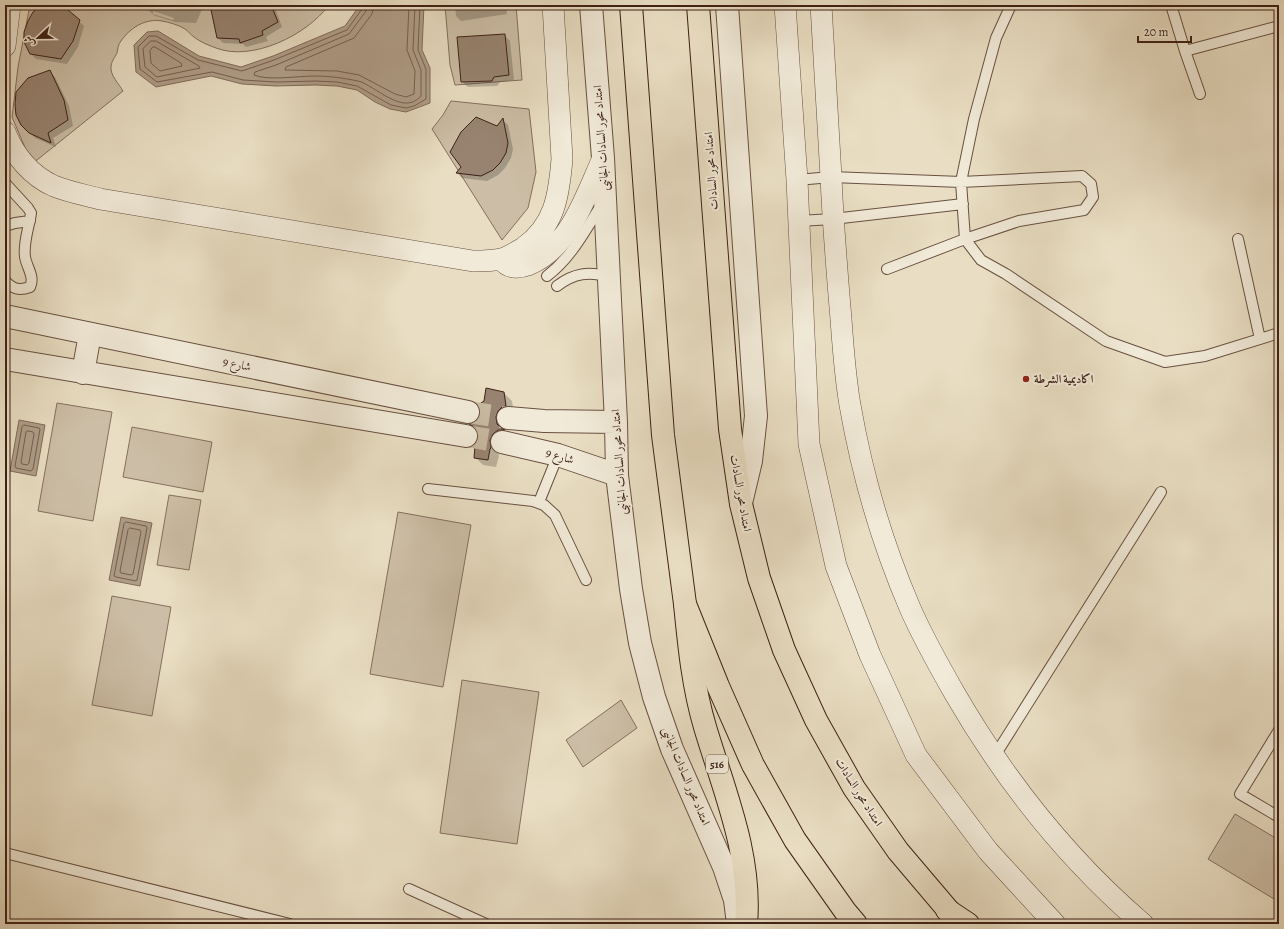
<svg xmlns="http://www.w3.org/2000/svg" width="1284" height="929" viewBox="0 0 1284 929" font-family="Alegreya,Amiri,serif">
<style>
.green{fill:#ccbea6;stroke:#856f5e}
.water{fill:#af9d88;stroke:#826b5a}
.shadow{fill:#0003;fill-rule:evenodd}
.lines{fill:none;stroke-linecap:round;stroke-linejoin:round}
.shore{stroke:#765e4f;stroke-width:1}
.building{fill:#978370;stroke:#3e2016}
.tertiary-tunnel{stroke:#c7b8a0;stroke-width:22;stroke-dasharray:22 11;stroke-linecap:butt}
.service-casing{stroke:#695041;stroke-width:12}
.minor-casing{stroke:#695041;stroke-width:22}
.tertiary-casing{stroke:#695041;stroke-width:24}
.primary-casing{stroke:#3e2016;stroke-width:24}
.trunk-casing{stroke:#3e2016;stroke-width:24}
.service{stroke:#f1ead8;stroke-width:10}
.minor{stroke:#f1ead8;stroke-width:21}
.tertiary{stroke:#f1ead8;stroke-width:22}
.primary{stroke:#e9dec3;stroke-width:22}
.trunk{stroke:#e9dec3;stroke-width:22}
.poi-dot{fill:#8f2418;stroke:#f1ead8;stroke-width:1.5}
.labels{text-anchor:middle;dominant-baseline:central;stroke-width:4;stroke-linejoin:round;paint-order:stroke}
.shield{fill:#f1ead8;stroke:#745d50;stroke-width:1}
.shield-label{font-size:11px;font-weight:bold;fill:#3e2016}
.street-label{font-size:12px;fill:#3e2016;stroke:#f1ead8}
.poi-label{font-size:12px;font-weight:bold;fill:#3e2016;stroke:#f1ead8;text-anchor:start}
</style>
<rect width="100%" height="100%" fill="#e9dec3"/>
<filter id="stains"><feTurbulence type="fractalNoise" baseFrequency=".005" numOctaves="4"/><feColorMatrix values="0 0 0 0 .2 0 0 0 0 .09 0 0 0 0 .02 0 0 0 .5 -.17"/></filter>
<radialGradient id="worn" r=".72"><stop offset=".6" stop-color="#630" stop-opacity="0"/><stop offset="1" stop-color="#630" stop-opacity=".3"/></radialGradient>
<path class="green" d="M30,5H329C307,35 252,62 216,48C208,45 200,42 194,37C191,35 188,31 185,29C179,25 168,22 162,21C145,18 130,28 121,41C118,44 118,49 117,53C115,57 111,62 111,67C110,75 119,84 123,91L32,164L12,117L18,67Z
M445,5H516L522,80L455,85L450,65Z
M451,101L529,109L536,172L528,208L502,240L432,129L443,115Z
M57,403L112,412L93,521L38,511Z
M132,427L212,442L203,492L123,477Z
M169,495L201,500L189,570L157,565Z
M398,512L471,525L443,687L370,674Z
M112,596L171,607L152,716L92,705Z
M462,680L539,692L517,844L440,833Z
M621,700L637,728L583,767L566,740Z
M1235,814L1279,840V902L1208,859Z"/>
<path class="water" d="M360,5H424L422,50L430,68V103L406,112L390,109L375,102L357,90L337,86L315,85L276,86L242,84L211,76L156,87L136,72L134,45L147,32L158,31L199,56L241,67L273,56L345,26Z
M19,420L45,425L36,476L10,471Z
M121,517L152,523L140,586L109,580Z"/>
<path class="shadow" d="M43,5H60L84,26L78,47L67,64L36,59L30,53Z
M149,5H204L196,23L175,22L155,16L149,11ZM153,11L174,18L173,20L153,14Z
M211,5H274L282,27L266,37L268,41L246,47L243,44L223,43L218,38Z
M304,5H311L309,8Z
M455,5H506L507,14L461,21L456,16Z
M504,35L510,41L514,80L500,82L497,86L468,87L462,82L458,38Z
M49,71L55,77L69,106L73,126L53,138L56,147L35,138L22,124Z
M503,120L508,125L513,149L511,158L505,168L498,175L487,181L462,178L457,173Z
M504,393L512,401L514,414L503,426L504,430L511,437L497,448L499,456L496,467L483,465L475,457L479,439L478,432L471,424L478,421Z"/>
<g class="lines">
<path class="shore" d="M363,5L362,9L347,30L274,60L242,71L198,60L156,36H149L138,47L140,69L157,82L212,72L243,80L276,82L316,81L337,82L357,86L391,105L406,108L414,106L426,99V69L418,50L420,5
M368,5L366,11L349,34L276,65L255,72L254,75C268,81 298,76 315,76C329,76 344,78 358,81C375,85 403,117 421,96V70L413,50L415,5
M374,5L372,14L354,38L286,67L285,70L337,71L359,75L395,94L406,97L414,94L415,71L407,50L409,5
M151,41H156L199,66L200,68L157,77L145,67L143,49Z
M153,47H155L181,63L182,66L160,71L151,63L150,51Z
M24,425L39,428L40,429L33,469L31,471L16,468L15,466L22,427Z
M28,431L33,432L34,434L29,463L27,465L22,464L21,462L26,432Z
M126,522L146,526L147,528L137,580L136,581L116,577L114,576L124,524Z
M130,528L140,530L141,532L133,574L131,575L121,573L120,571L128,530Z"/>
</g>
<path class="building" d="M41,5H62L80,20L73,41L61,59L30,54L24,42V32L28,21L33,12Z
M210,5H271L278,22L262,31L263,35L240,43L239,39L217,38Z
M505,34L509,75L494,77L492,81L461,82L457,37Z
M50,70L64,100L68,120L48,133L51,143L29,133L21,125L16,115L15,105L16,92L28,78Z
M476,117L497,126L503,118L508,143L506,153L500,163L493,170L481,176L456,173L461,167L450,152L461,132Z
M486,388L504,392L506,406L502,407L498,411L496,417L497,424L501,428L505,430H498L493,434L490,440L491,448L490,449L488,460L474,458L475,446L474,445L478,438V432L474,427L469,424L477,421L480,415V408L478,405L484,401Z"/>
<g class="lines">
<path class="tertiary-tunnel" d="M468,412L508,418
M466,436L502,442"/>
<g class="service-casing">
<path id="service" d="M1011,5L996,38L974,119L961,182L965,239L981,260L1006,274L1106,341L1165,362L1205,356L1279,333
M1171,5L1185,51L1200,94
M1185,51L1279,26
M797,180L831,177L961,182L1082,176L1091,184L1093,197L1084,210L1019,221L965,239L887,269
M5,183L28,208L31,213C29,228 23,242 25,257C27,268 35,277 30,287C19,291 13,289 5,281
M799,221L833,219L963,204
M5,226L15,223L30,221
M1238,239L1260,339
M547,276C572,257 585,230 602,204
M557,286C574,273 589,271 609,277
M428,489L533,501L544,505L555,515L586,580
M539,502L558,455
M1279,730L1240,794L1279,817
M994,757L1161,492
M5,853L290,924
M409,889L486,924"/>
</g>
<g class="minor-casing">
<path id="minor" d="M785,5L797,180L809,444L836,566L870,655L916,755L988,851L1055,924
M821,5C824,62 828,120 831,177C833,225 837,272 841,319C843,347 845,376 850,405C862,474 882,543 910,608C923,638 939,666 955,694C1006,782 1066,858 1143,924
M5,46L10,5
M5,132C14,155 31,176 54,186C69,192 85,195 100,199L473,261C482,261 492,261 501,259C509,257 516,252 523,248C555,226 559,195 562,159L553,5
M501,259C508,268 517,269 528,265C570,248 586,195 603,158"/>
</g>
<g class="tertiary-casing">
<path id="tertiary" d="M591,5L603,158L616,422L617,475L631,589L640,643L654,697L672,749L724,867L735,900L738,924
M727,5L756,416L751,461L741,503
M5,316L468,412
M5,359L466,436
M83,373L90,334
M508,418L544,421L616,422
M502,442L558,455L617,475"/>
</g>
<g class="primary-casing">
<path id="primary" d="M631,5L663,435L685,604L718,686L753,765L795,840L845,911L856,924
M698,5L730,429L741,504L759,578L784,650L816,720L854,788L898,851L960,924"/>
</g>
<g class="trunk-casing">
<path id="trunk" d="M685,604C689,645 693,687 705,727C724,791 752,855 746,924
M947,910L968,924"/>
</g>
<use href="#service" class="service"/>
<use href="#minor" class="minor"/>
<use href="#tertiary" class="tertiary"/>
<use href="#primary" class="primary"/>
<use href="#trunk" class="trunk"/>
</g>
<circle class="poi-dot" cx="1026" cy="379" r="4"/>
<g class="labels">
<rect class="shield" x="706" y="755" width="22" height="18" rx="3"/>
<g class="shield-label">
<text x="717" y="764">516</text>
</g>
<g class="street-label">
<text transform="translate(601 138) rotate(-94)">امتداد محور السادات الجانبى</text>
<text transform="translate(711 171) rotate(-94)">امتداد محور السادات</text>
<text transform="translate(237 364) rotate(12)">شارع 9</text>
<text transform="translate(560 456) rotate(17)">شارع 9</text>
<text transform="translate(619 462) rotate(-94)">امتداد محور السادات الجانبى</text>
<text transform="translate(741 493) rotate(80)">امتداد محور السادات</text>
<text transform="translate(686 776) rotate(67)">امتداد محور السادات الجانبى</text>
<text transform="translate(859 792) rotate(58)">امتداد محور السادات</text>
</g>
<g class="poi-label">
<text x="1034" y="379">اكاديمية الشرطة</text>
</g>
</g>
<rect width="1284" height="929" fill="none" stroke="#e9dec3" stroke-width="20"/>
<rect x="6" y="6" width="1272" height="917" fill="none" stroke="#3e2016" stroke-width="2"/>
<rect x="10" y="10" width="1264" height="909" fill="none" stroke="#3e2016"/>
<g transform="translate(38 38) rotate(248)" stroke="#f1ead8" stroke-width="3" paint-order="stroke">
<path d="M0-3L7 15L0 10L-7 15Z" fill="#3e2016"/>
<text y="-6" font-size="11" font-weight="bold" text-anchor="middle" fill="#3e2016">ش</text>
</g>
<path d="M1138 36v6h53v-6" fill="none" stroke="#3e2016" stroke-width="2"/>
<text x="1144" y="36" font-size="12" fill="#3e2016" stroke="#f1ead8" stroke-width="3" paint-order="stroke">20 m</text>
<rect width="100%" height="100%" filter="url(#stains)"/>
<rect width="100%" height="100%" fill="url(#worn)"/>
</svg>
